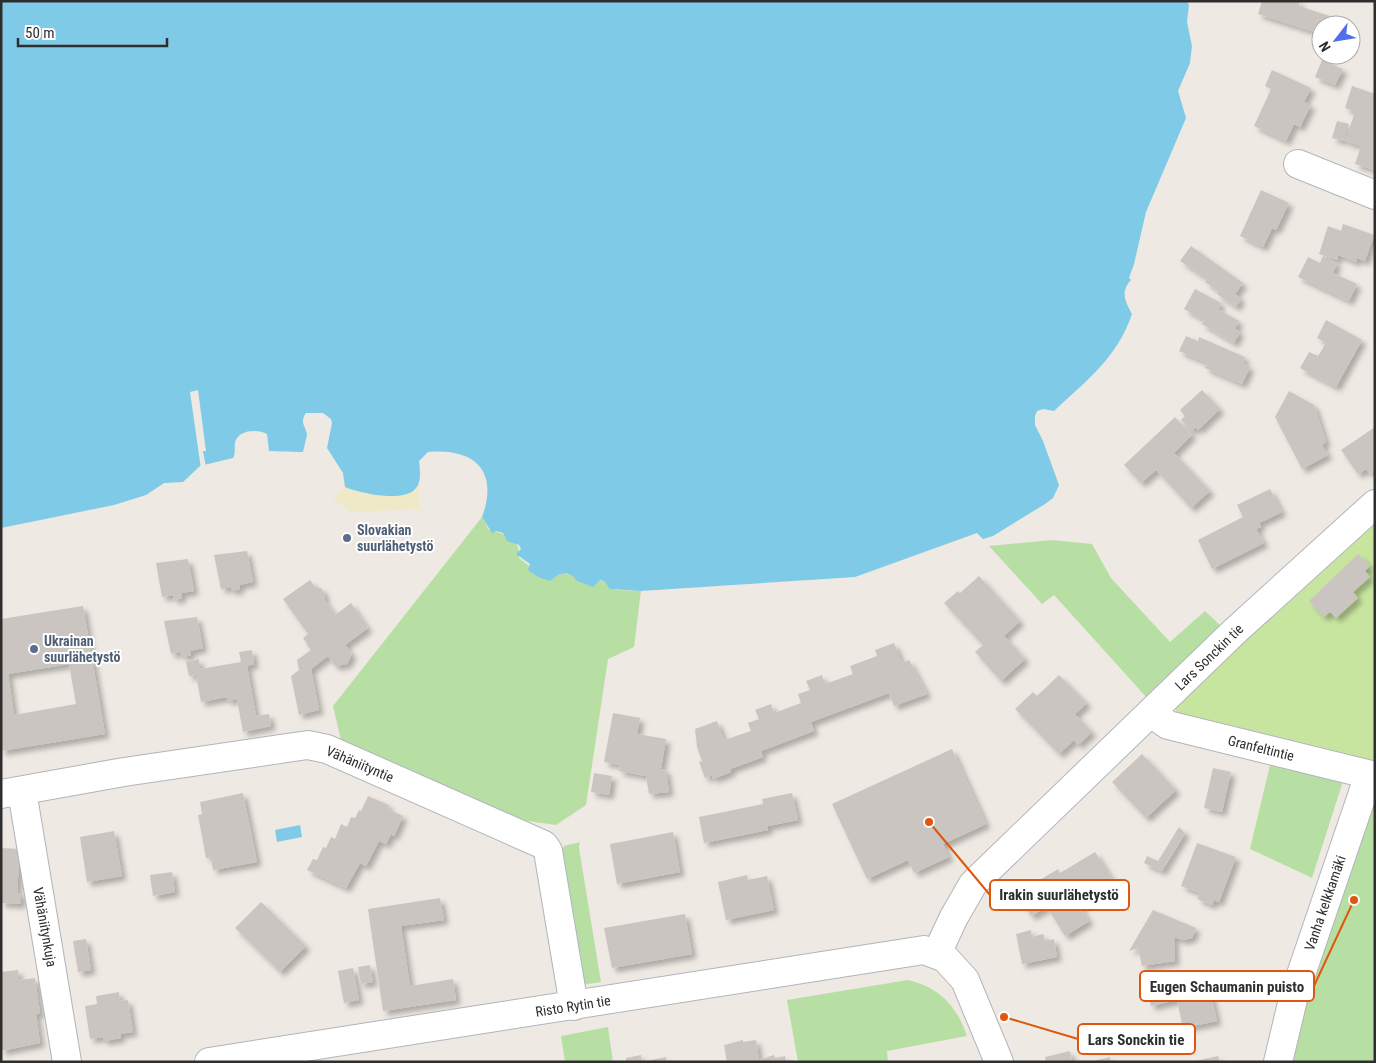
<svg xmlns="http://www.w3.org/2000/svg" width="1376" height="1063" viewBox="0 0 1376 1063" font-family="'Roboto Condensed',sans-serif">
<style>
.green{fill:#b8dfa3}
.sand{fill:#efe9c8}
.pitch{fill:#c8e5a0}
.water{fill:#7fcae6}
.pier{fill:#eee9e2}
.building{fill:#cac5c1;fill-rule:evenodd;filter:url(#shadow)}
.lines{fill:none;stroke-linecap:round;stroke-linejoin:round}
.minor-casing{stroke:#b2b4bc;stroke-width:30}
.minor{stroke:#fff;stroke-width:28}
.service-dot{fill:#5c6f8a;stroke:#fff;stroke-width:2}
.labels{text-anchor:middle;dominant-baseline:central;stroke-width:4;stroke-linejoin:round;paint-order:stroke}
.service-label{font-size:14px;font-weight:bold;fill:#4e5e75;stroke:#fff;text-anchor:start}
.street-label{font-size:14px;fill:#2e2e2e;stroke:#fff}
.leader{fill:none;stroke:#df570e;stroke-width:2}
.callout-dot{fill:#df570e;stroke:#fff;stroke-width:2}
.callout{fill:#fff;stroke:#df570e;stroke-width:2}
.callout-label{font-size:15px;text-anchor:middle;font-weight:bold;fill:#2e2e2e}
</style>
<defs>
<filter id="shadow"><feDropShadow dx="4.5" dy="4.5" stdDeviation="2.5" flood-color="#0004"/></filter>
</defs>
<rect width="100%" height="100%" fill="#eee9e2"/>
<path class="green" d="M482,517L489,530C505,533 522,541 519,558L549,581L558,575L567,573L605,582L616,590L641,591L634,647L608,659L586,805L556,825L506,818L343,749L333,706Z
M1051,540L1092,544L1111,578L1170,642L1205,611L1222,627L1148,699L1054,595L1042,604L989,546Z
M1271,761L1344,778L1312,878L1250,849Z
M1375,789V1062H1284Z
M580,842L579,848L601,982L581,985L557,858L564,846Z
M908,980C939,987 957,1006 967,1036L887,1051L888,1062H798L787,1000Z
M608,1027L613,1062H565L561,1036Z"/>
<path class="sand" d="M419,484V509L350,512L333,499L345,487C363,495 405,503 419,484Z"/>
<path class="pitch" d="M1375,519V766L1180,718L1176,712V703Z"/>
<path class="water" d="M1,1H1187L1189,5L1187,22L1192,46L1190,63L1178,91L1186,118L1146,212L1134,264L1129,278L1131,280C1120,292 1125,301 1132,314C1117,358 1087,380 1054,411L1043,409L1037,411L1035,416V425L1043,441L1059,485L1053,498L1045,504L993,536L983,539L977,533L855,577L641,591L610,589L605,582L600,580L593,587L577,581L573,576L567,573L558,575L550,581L538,577L528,570L530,564L516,554L521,549L519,545L507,541L503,533L496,531L492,533L482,517C499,471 475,448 428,452L419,461C420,469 421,478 418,485C409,505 360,493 345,487L343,473L327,448L332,423L331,419L323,413H306C299,423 306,426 307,435L303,452L269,451L267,434C258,429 239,429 235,442C234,447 236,452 233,458L200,466L183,482L164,483L146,495L114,505L1,528Z
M300,825L302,837L277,842L275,830Z"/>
<path class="pier" d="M198,390L206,451H203L206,467L201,469L190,392Z"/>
<path class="building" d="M1262,1H1300L1299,6L1336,18L1334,25H1321V34L1258,14Z
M1322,60L1343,69L1335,85L1315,77Z
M1272,70L1311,88L1304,102L1311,105L1300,127L1294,124L1286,141L1254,126L1271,89L1265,86Z
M1352,86L1375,94V170L1355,164L1361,146L1345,141L1355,112L1345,108Z
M1337,121L1349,124L1344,141L1332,138Z
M1261,190L1289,203L1276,230L1272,228L1263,247L1240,236Z
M1343,224L1374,235L1365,261L1357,258L1356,262L1338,255L1337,260L1319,254L1328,226L1341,231Z
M1191,246L1243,283L1235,294L1241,299L1236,307L1217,294L1219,291L1205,282L1207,279L1180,261Z
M1323,256L1337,263L1333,273L1357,284L1349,301L1298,277L1308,257L1320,263Z
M1195,289L1221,303L1218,309L1239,321L1235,329L1240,332L1234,343L1202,324L1204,320L1184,309Z
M1326,320L1362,340L1336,387L1300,368L1309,352L1318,356L1326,343L1317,338Z
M1186,336L1198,341L1199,337L1245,357L1243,363L1250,367L1242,384L1205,368L1207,363L1179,351Z
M1202,390L1220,409L1198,430L1196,427L1192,431L1181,420L1185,416L1180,410Z
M1289,391L1314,405L1326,442L1322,445L1328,455L1302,469L1275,417Z
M1175,417L1192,435L1174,453L1210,491L1191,508L1156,470L1141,483L1124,465Z
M1375,427V471L1370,474L1366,469L1358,474L1341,450Z
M1270,489L1282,512L1259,523L1261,527L1256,529L1264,543L1212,569L1198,540L1243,517L1237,505Z
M247,551L253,582L239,585L240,589L231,591V587L221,589L214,555Z
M1358,554L1370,566L1365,571L1370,577L1353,592L1358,598L1336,618L1330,612L1324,617L1309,601Z
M188,559L194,591L181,593L182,598L174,600L173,595L162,597L156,563Z
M979,576L1020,621L1004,636L1025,659L1001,681L975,652L983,645L944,603L958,591L960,593Z
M310,580L315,587L321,588L325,594L324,599L335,615L351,603L368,628L345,645L352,654L347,664L335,666L328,656L311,669L319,710L299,715L291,676L299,670L297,660L311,650L303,638L308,634L283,599Z
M83,606L105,734L1,751V619ZM69,664L76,704L14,715L8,674Z
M197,617L203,648L190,651L191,655L182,657L181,652L171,654L164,621Z
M894,643L902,663L909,660L927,694L894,706L889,693L811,722L814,731L761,751L763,757L730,769L731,772L713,779L712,775L705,778L699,762L702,761L697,747L695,729L717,721L724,740L751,731L748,723L759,719L755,710L771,704L774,713L801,703L798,694L810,690L806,681L822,675L825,684L853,674L850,666L877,656L875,650Z
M252,650L254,664L247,666L256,716L269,714L271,726L243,732L237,699L228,701L227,697L201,702L196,675L189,676L186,662L199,659L200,669L241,662L239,652Z
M1059,675L1087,703L1075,714L1092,732L1078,745L1074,740L1059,754L1015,709L1033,692L1037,696Z
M613,713L640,718L637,734L666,739L661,769L666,770L669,792L649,794L646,776L619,771L620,765L604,762Z
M952,749L986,824L943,844L949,857L914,873L908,860L867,879L832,804Z
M1142,754L1176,790L1146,818L1112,782Z
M1213,768L1231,772L1222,812L1204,808Z
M594,773L612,776L609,795L591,792Z
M243,793L257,862L213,870L211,857L206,858L198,815L202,814L200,802Z
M792,793L798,820L768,826V830L704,843L699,817L763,804L762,799Z
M368,796L389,805L388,809L403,816L394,836L391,834L386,844L379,841L366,866L360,863L346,888L307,870L313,859L317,860L323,847L326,848L331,837L335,839L341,824L347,827L351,817L355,818L359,810L361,811Z
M1179,827L1185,833L1162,871L1144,863L1147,856L1158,861Z
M114,831L122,876L87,882L80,837Z
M673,832L680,872L617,884L610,844Z
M1197,843L1236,857L1219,902L1214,900L1212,905L1197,899L1200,893L1181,886Z
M1,848L20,849L17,893H21V904L1,903Z
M1095,852L1115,884L1080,906L1089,921L1065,936L1047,907L1031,916L1017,894L1058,869L1060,873Z
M172,872L175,892L153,896L150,875Z
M747,875L748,880L767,876L774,910L726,920L718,882Z
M440,898L444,920L401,926L410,986L453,979L456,1000L383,1011L368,909Z
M261,902L306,946L280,972L235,928Z
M1153,910L1196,928L1192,938L1183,940L1174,937L1175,961L1142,966L1138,948L1129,951Z
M685,914L692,954L612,968L604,928Z
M1031,930L1032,937L1043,934L1045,941L1054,939L1057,957L1022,964L1016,934Z
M86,939L91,970L78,972L73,941Z
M370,965L373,982L361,984L358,967Z
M353,968L359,1000L344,1003L338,971Z
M18,970L19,980L35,978L40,1013L36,1014L40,1043L1,1051V972Z
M1186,974L1189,987L1208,983L1217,1021L1183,1028L1177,1000L1151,1006L1146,983Z
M119,992L120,1001L128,1000L133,1032L120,1034L121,1038L104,1041L103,1037L90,1039L85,1006L97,1004L96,996Z
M743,1040V1042L756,1040L759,1060L774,1055L775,1058L785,1056L786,1062H727L724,1045Z
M1070,1051L1072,1062H1046L1045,1057Z
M641,1055L642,1062H626V1058Z
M1218,1056L1220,1062H1195V1061Z
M666,1057V1062H647L646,1061Z
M1110,1057L1111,1062H1093V1061Z"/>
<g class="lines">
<g class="minor-casing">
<path id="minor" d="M1298,164L1375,195
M1151,713L1168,725L1375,776
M22,791L67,1062
M1,794L124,772L287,748L308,745L327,749L544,845L548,851L574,1006
M937,953L954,917L973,884L1235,631L1375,504
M209,1062L924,950L945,958L965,980L999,1062
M1278,1062L1294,995L1369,775"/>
</g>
<use href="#minor" class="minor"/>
</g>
<g class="service-dot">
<circle cx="347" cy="538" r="5"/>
<circle cx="34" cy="649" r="5"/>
</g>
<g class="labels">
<g class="service-label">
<text x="357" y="530">Slovakian<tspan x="357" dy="16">suurlähetystö</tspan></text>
<text x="44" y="641">Ukrainan<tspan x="44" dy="16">suurlähetystö</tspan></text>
</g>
<g class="street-label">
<text transform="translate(1209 657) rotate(-44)">Lars Sonckin tie</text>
<text transform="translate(1261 748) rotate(14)">Granfeltintie</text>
<text transform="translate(360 764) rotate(23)">Vähäniityntie</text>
<text transform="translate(1325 903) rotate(-71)">Vanha kelkkamäki</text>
<text transform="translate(45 927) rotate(80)">Vähäniitynkuja</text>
<text transform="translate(573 1006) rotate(-9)">Risto Rytin tie</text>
</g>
</g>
<path class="leader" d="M929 822L990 895M1354 900L1314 986M1004 1017L1078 1039"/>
<g class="callout-dot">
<circle cx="929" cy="822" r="5"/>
<circle cx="1354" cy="900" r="5"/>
<circle cx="1004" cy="1017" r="5"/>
</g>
<g class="callout">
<rect x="990" y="880" width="139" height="30" rx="5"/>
<rect x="1140" y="971" width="174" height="30" rx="5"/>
<rect x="1078" y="1024" width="117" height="30" rx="5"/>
</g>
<g class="callout-label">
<text x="1059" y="900">Irakin suurlähetystö</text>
<text x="1227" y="992">Eugen Schaumanin puisto</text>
<text x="1136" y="1045">Lars Sonckin tie</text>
</g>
<rect width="1376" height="1063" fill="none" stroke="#2e2e2e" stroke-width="5"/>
<g transform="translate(1336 40) rotate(239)"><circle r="24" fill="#ffffff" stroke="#ababab"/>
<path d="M0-4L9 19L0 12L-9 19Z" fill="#516eec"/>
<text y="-8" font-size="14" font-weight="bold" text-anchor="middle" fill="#2e2e2e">N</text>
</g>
<path d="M18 38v8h149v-8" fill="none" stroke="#2e2e2e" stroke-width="2.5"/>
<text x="25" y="38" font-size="15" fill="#2e2e2e" stroke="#ffffff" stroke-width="4" paint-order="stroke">50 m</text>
</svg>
